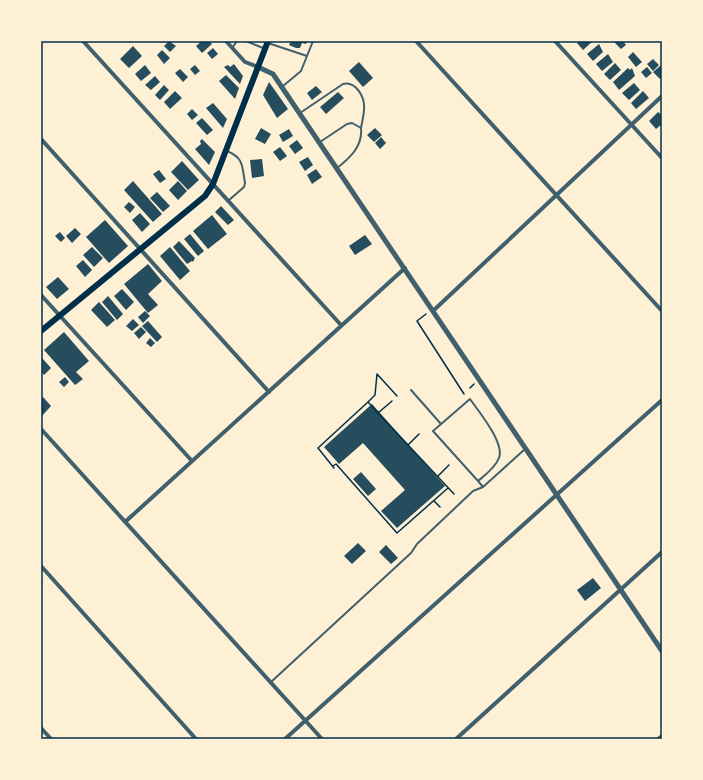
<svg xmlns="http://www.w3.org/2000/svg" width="703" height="780" viewBox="0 0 703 780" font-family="'Roboto Condensed',sans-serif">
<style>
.building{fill:#264d5e}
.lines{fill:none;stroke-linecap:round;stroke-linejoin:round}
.path{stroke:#003049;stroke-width:1.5}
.service{stroke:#3f606c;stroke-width:2}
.minor{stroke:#3f606c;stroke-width:4}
.tertiary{stroke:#3f606c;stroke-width:5}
.secondary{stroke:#003049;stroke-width:6}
.neatline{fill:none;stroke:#003049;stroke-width:1.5}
</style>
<rect width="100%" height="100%" fill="#fdf0d5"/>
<path class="building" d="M169,41L176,46L170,52L164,46Z
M202,41H209L212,44L202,53L196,46Z
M291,41H307L306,44L302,43L300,48H296L289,45Z
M579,41H593L583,50L577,43Z
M616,41H623L626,45L621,49L615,43Z
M599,44L603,52L593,61L587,54Z
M133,46L142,56L129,68L120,59Z
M213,48L218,54L212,59L207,53Z
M162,50L170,58L164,64L157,55Z
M633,52L642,62L636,67L628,57Z
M608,54L613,62L602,71L596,64Z
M653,59L659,65L653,71L647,64Z
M359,62L373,78L363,87L349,71Z
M615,63L621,70L610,80L604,74Z
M234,64L243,76L240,84L224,67L228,65L230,67Z
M145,65L151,73L141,81L135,74Z
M195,65L200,71L195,75L190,69Z
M660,66L662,68V76L660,79L653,72Z
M647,67L652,73L646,78L641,72Z
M628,68L630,70L632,68L635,76L619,90L613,82Z
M180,69L188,77L183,82L175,73Z
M226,75L239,88L235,99L219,81Z
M155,76L160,82L151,90L145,85Z
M269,82L288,109L277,118L263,95Z
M634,83L640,90L629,100L622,93Z
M164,85L169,90L160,100L155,95Z
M316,86L322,92L312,100L307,93Z
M175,91L182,98L170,109L164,102Z
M643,91L649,98L636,109L631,103Z
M338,92L344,98L326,114L320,107Z
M213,103L227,119L223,128L206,108Z
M192,109L198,115L192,120L187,114Z
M658,112L662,115V124L656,129L649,121Z
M202,118L213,130L207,135L196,123Z
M261,128L271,134L265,144L255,139Z
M375,128L382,135L374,142L367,135Z
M289,129L293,136L283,142L279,135Z
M381,137L386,143L380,149L375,143Z
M202,139L215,152L209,165L195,149L201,144L200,141Z
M297,140L303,148L295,154L289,146Z
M280,147L287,156L280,161L273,152Z
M308,157L313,165L305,171L299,162Z
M262,159L264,176L252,178L250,160Z
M182,161L199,180L188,190L171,172Z
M316,169L322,177L312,184L307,175Z
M159,170L166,179L160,183L153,174Z
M133,181L162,214L153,222L124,190Z
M178,181L187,191L178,200L169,190Z
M157,192L170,206L163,212L150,198Z
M129,202L135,207L130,213L124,207Z
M221,206L234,220L228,225L215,212Z
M140,213L150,224L142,232L132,220Z
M212,215L227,234L208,249L193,231Z
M105,220L128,246L109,263L86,237Z
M75,228L81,234L72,243L66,236Z
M60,232L65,238L61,242L55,236Z
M190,234L204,251L198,256L184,239Z
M365,235L372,244L355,255L349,246Z
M179,241L195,258L193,262L192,261L187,264L173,247Z
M92,247L103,258L94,267L83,255Z
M170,247L190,271L180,280L160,256Z
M83,260L92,270L85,277L76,266Z
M148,264L162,281L148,294L158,305L148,313L124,284Z
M58,277L69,289L57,299L46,287Z
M122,289L134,302L126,310L114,296Z
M108,296L123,314L117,320L102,302Z
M99,302L115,320L107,327L91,310Z
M145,311L150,316L143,323L138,317Z
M133,319L139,325L132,331L126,326Z
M148,321L162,337L157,342L142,326Z
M141,327L146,332L139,339L134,333Z
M64,332L89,361L76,372L83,379L75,385L44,350Z
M150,338L155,343L151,347L146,343Z
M41,357L51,368L44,375L41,371Z
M65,377L69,382L64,387L59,382Z
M43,397L51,406L41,417V399Z
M372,404L445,486L397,528L381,511L405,490L363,443L339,464L324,447Z
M361,472L376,489L368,496L353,479Z
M358,543L366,551L352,564L344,556Z
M386,545L398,558L391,564L379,552Z
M593,578L601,588L585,601L577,590Z"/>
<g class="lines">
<path class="path" d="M426,314L417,321L464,394
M470,388L474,384
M392,401L378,413L454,494
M368,402L375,395L377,374L397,396
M408,445L419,434
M333,466L336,464L397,533L448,488
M334,468L318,448L368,402L378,413
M438,476L449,465
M434,501L440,507"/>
<path class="service" d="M246,41L263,48
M268,43L307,56
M232,48L237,41
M283,86L301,71L313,41
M300,113L343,84C356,81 365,97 364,109C364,115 362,122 361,128
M320,142L347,124L352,123L361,128C363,146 350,158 337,168
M227,151C244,158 242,166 245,183L244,187L228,201
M411,390L441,424
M478,481C485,475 495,468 499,458C505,443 479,412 470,399L433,431L478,481L483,487
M271,682L411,553L417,544L473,491L483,487L525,449"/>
<path class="minor" d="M83,41L341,325
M226,41L245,62L258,67
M416,41L662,311
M555,41L662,158
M41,139L269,392
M41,295L192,461
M434,310L662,96
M41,429L322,739
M125,522L405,268
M41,566L196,739
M41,728L51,739
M285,739L662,400
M456,739L662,552
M658,739L662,736"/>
<path class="tertiary" d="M258,67L273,74L662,651"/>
<path class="secondary" d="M41,331L205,196L213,184L268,41"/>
</g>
<rect width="703" height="780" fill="none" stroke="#fdf0d5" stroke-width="84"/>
<rect x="42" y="42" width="619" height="696" class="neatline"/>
</svg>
